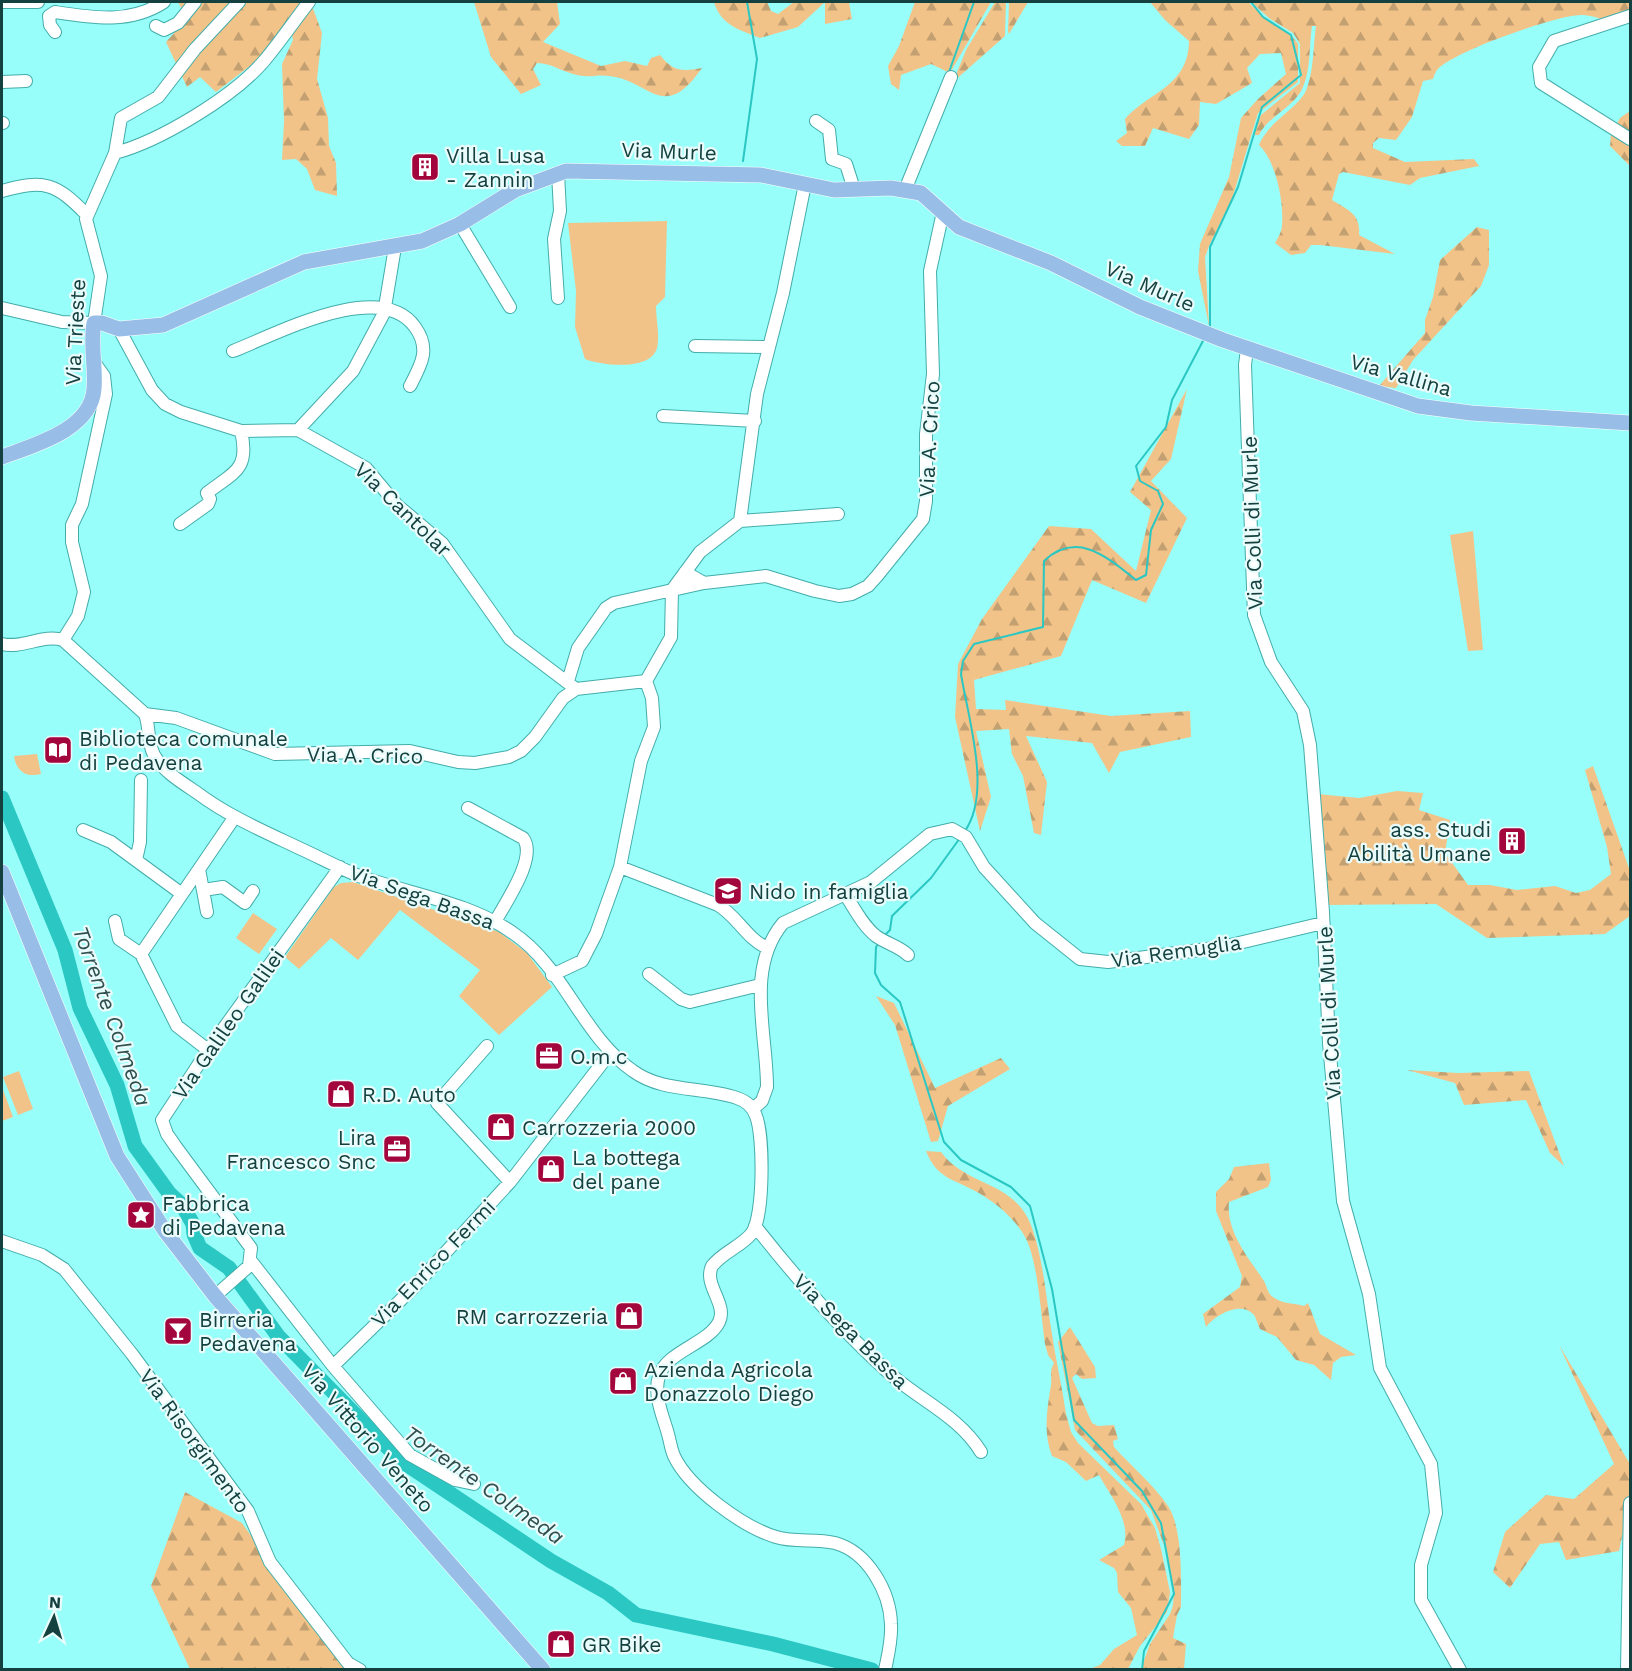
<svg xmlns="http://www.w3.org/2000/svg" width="1632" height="1671" viewBox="0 0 1632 1671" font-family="'Work Sans',sans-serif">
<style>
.green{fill:#f2c388}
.forest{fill:url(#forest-firs)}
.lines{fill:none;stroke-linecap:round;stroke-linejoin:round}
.stream{stroke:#2ac7c3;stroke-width:2}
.river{stroke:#2ac7c3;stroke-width:15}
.minor-casing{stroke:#43adaa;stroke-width:14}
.major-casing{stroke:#fff;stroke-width:16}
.minor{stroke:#fff;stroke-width:12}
.major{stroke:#98bee8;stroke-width:15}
.labels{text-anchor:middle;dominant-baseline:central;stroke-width:4.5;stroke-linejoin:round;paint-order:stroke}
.street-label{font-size:21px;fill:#14413f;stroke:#e9fbfa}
.poi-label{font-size:21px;fill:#14413f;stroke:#e9fbfa;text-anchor:start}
.water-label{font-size:22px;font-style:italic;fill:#304f4e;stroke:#e9fbfa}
</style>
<defs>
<pattern id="forest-firs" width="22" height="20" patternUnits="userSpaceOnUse" patternTransform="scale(1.5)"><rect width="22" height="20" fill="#f2c388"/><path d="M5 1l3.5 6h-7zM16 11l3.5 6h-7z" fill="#c3a071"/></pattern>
</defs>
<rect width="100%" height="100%" fill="#98fefa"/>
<path class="green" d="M667,221L665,297L656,306C656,318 660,336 657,348C651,371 602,366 585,359L575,327L576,291L568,223Z
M1473,531L1483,650L1468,651L1450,535Z
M37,754L41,774C26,778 16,771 14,756Z
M353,882L499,932L527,953L552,987L499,1035L459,996L480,970L400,910L358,960L331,938L299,969L285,957L334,887L341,883Z
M253,913L277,929L259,954L236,938Z
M19,1071L33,1109L18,1115L3,1077Z
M2,1087L13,1117L2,1121Z"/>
<path class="forest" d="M178,2H305L259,59L216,92L200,77L187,87L166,42L187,19Z
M474,2H557L560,24L543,42L601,66L625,61L647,66L651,58L660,55C672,71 682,72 702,68C663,124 650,80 609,76C598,74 588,78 577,75C562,72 552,63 537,63L533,69L541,85L521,94L491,57Z
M714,2H767L771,11L778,14L794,2H849L852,19L825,24V2L798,27L760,38C739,30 720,24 714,2Z
M915,2H991L950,73L931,64L901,75L899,90L891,84L888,66L899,46Z
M995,2H1006L1005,36L953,82L966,50Z
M1009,2H1028L1009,34L1008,31Z
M1150,2H1248L1267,20L1291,35L1298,44V82L1258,113L1232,199L1209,246L1205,257L1209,326L1198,271L1200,244L1229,177L1241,118L1258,99L1286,74L1281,53L1260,54L1247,68L1252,83L1216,104L1200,102L1199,125L1189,139L1153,128L1145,146H1122L1116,141L1127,133L1125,119C1150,91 1188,87 1189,41L1165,20Z
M1251,2H1630V14L1606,22C1598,17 1590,15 1580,15C1554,16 1452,52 1437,70C1435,73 1434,76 1433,79L1423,81L1412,117L1396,140L1379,138L1373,143V148L1405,162L1474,159L1479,166L1420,178L1410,185L1343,172L1339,174L1332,200C1348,210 1361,214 1359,235L1395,254L1320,245H1311L1305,253L1291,255L1275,243C1278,238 1282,231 1282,225C1284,202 1276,161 1259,145C1269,120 1300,108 1307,88C1314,69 1313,46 1316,26H1312C1309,45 1311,69 1303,87C1295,107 1268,116 1259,135H1253L1261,115L1300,83V44L1293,33L1269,18Z
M311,3L322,33L317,79L328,118L329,146L336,163L337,196L315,190L307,169L296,159L282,160L284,121L282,64L293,40L291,30Z
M1630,111V139L1614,129L1620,118Z
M1611,133L1630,145V166L1610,146Z
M1477,227L1489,230V265L1481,286L1413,360L1396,388L1379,386L1425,333V320L1433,297L1440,260Z
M1187,389L1171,459L1151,481L1187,518L1146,603L1092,580L1061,656L974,680L976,709L1006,710L1005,700L1111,716L1190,711L1191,737L1120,752L1109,773L1092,743L1026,736L1047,782L1041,835L1034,833L1023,776L1012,754L1009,729L976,731L991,797L980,831L955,717L958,664L982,619L1049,526L1091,529L1136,571L1151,510L1130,492Z
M1593,766L1630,871V916L1605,934L1487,938L1436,904L1326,905L1317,794L1359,798L1397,791L1423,793L1419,810L1450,820L1445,853L1468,885H1490L1517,890L1555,886L1576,893L1590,890L1611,874L1607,847L1585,770Z
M876,996L894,1003L935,1088L1001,1058L1010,1069L948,1106L938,1141L931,1142L895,1025Z
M1407,1070L1458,1073L1529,1071L1564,1166L1550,1153L1526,1100L1464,1105L1455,1083Z
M926,1151L941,1152C963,1182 1002,1182 1022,1209C1041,1232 1046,1298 1051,1328C1055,1357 1062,1385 1066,1414L1071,1432L1078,1443L1141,1504L1155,1528L1161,1549L1170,1592L1167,1612L1140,1646L1128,1669H1090L1100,1665L1114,1649L1137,1635L1131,1608L1118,1592L1117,1573L1114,1568L1099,1560L1124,1545C1131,1521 1110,1495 1099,1475L1086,1481L1066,1462L1052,1456C1043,1433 1047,1409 1051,1385C1052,1376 1049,1372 1054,1363L1048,1355L1045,1344C1041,1316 1038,1258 1024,1235C1014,1218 995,1202 977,1192C954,1179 937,1179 926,1151Z
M1269,1163L1271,1180L1268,1187L1229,1202C1226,1232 1248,1257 1264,1281C1267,1287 1268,1294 1273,1297C1282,1304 1294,1303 1304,1306L1308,1303L1320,1334L1356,1355L1341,1357L1333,1363L1331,1380L1314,1365L1296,1360L1277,1337L1260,1329C1258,1325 1256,1318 1254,1315C1241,1300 1215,1315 1206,1327L1203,1314L1240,1287L1242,1276L1216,1211V1192L1229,1179L1234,1167Z
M1070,1327L1095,1367L1096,1378L1082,1379L1076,1374L1072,1378L1092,1423L1098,1426L1114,1425L1118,1439L1113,1441L1114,1447C1132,1467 1153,1484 1168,1506C1183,1529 1181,1580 1181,1607L1177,1615L1173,1638L1186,1644L1184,1669H1141L1150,1644L1170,1614L1173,1605L1174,1592L1165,1548L1151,1510L1075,1430L1058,1342Z
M1559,1345L1630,1464V1499L1619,1551L1566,1560L1559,1542L1540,1544L1510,1588L1493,1572L1505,1532L1546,1495L1574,1499L1614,1464Z
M185,1492L242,1523L345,1669H190L151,1586Z"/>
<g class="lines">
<path class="stream" d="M949,72L974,2
M743,161L757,59L747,2
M1210,328V247L1238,187L1262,107L1301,75L1291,35L1263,17L1251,2
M965,831C992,792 968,718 961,674L963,661L974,644L1043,627L1044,561C1077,530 1107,557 1136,580L1146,575L1151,530L1163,504L1158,491L1140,481L1136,466L1166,427L1172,400L1204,339
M884,936L890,930L892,916L931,878L960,838
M879,943L876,947L875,973L881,985L900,1002L944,1142L961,1160L1011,1187L1030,1206L1052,1289L1074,1420L1142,1491L1161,1523L1174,1594L1144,1651L1142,1670"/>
<path class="river" d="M2,798L65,950L80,1008L117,1085L135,1146L169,1193L182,1205L193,1224L194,1234L200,1248L229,1268L278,1336L400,1460L551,1561L608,1593L636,1615L773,1644L872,1670"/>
<g class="minor-casing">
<path id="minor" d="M2,2H38
M1630,16L1554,41L1539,67L1541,83L1630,139
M156,26L164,30L178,23L195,2
M55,32L50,25L49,16L55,12C94,18 130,24 164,2
M2,82L26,81
M816,121L829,130L832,159L846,164L854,189
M2,123H3
M115,153C160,141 233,97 264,61C280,42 294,21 309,2
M558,173L560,211L554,239L558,298
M905,190L951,77
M2,191C44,179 56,183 87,215
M460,224L510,307
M2,308L62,322L94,323L101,276L86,219L115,153L121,118L158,97L195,49L239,2
M119,329L152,390L165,404L181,412L241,431L298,430L366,468L397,505L442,543L510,639L576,689
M695,346L769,347
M1239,346L1247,349L1245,365L1254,615L1271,662L1303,711L1310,745L1323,912L1329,1043L1343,1201L1369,1294L1380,1368L1431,1464L1436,1513L1421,1565V1600L1460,1670
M233,351C277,334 380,278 415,327C431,349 421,365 410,386
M663,416L755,421
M298,430L353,371L384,313L395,247
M740,521L838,514
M180,524L208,504L210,499L207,493C234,472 250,470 241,431
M704,583L766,576L815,591L839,596L852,594L868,586L877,576L923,519L926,501V434L933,374L930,271L943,212
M672,590L700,552L740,521L757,394L783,293L805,184
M63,640L78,616L84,592L72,542V525L82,504L106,394L104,376L94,362
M2,644C22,649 43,634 63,640L145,714
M568,681L578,648L606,608L614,603L704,583L685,572
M646,681L671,637L672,590
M145,714C150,727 147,742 154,755C163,771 181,782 196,792C228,816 263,831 299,848C319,857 339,868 359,876C409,894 469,902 513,933C564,967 582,1036 633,1071C663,1093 703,1086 737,1098C746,1101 753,1107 756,1116C764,1136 764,1216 752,1233C742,1246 723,1252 712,1266C703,1285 728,1304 719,1322C708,1344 667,1351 659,1376C653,1395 663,1416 668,1434C670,1441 671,1449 674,1456C689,1488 743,1527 776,1537C795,1543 816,1538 835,1543C868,1552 890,1592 891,1624C892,1640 888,1655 885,1670
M145,714L176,718L275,754L410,751L458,762L475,763L509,757L521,751L535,737L563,698L576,689L646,681
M468,808L523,838C538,857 505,903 495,922
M83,830L111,842L182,894
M136,860L140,842L141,780
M620,867L718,905C737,916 746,938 767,948
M199,869L207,912
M203,890L223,887L245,903L253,891
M845,894C854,908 863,926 876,936C887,944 899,946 908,955
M115,921L119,939L141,954
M649,974L681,999L690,1002L760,985
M552,975L582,961L596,934L620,867L641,761L654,727L652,698L646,681
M487,1046L437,1103L510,1182
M208,1050L177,1026L141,954L234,818
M753,1109L762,1101L767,1087C767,1032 745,969 783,923L871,882L930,834L952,829L966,837L984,867L1035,923L1080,959L1108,962L1222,947L1323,923
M755,1226C796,1278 839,1328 888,1372C919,1400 959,1416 981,1452
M2,1241L42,1255L64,1269L132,1354L248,1511L270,1562L348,1663L360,1670
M251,1261L333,1366L410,1455L455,1480L474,1484
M215,1296L249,1266L251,1248L176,1147L167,1134L162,1120L208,1050L340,867
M333,1366L413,1288L510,1182L610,1053
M1627,1670L1630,1503"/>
</g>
<g class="major-casing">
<path id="major" d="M2,457C34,445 91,430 94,389C96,367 90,345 94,323H102L119,329L163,325L304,262L422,241L460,224L515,190L566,171L761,175L834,190L891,188L921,193L959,227L1051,263L1140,307L1223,340L1418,406L1471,413L1630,423
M2,872L117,1156L165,1231L215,1296L543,1670"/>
</g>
<use href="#minor" class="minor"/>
<use href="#major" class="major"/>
</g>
<defs>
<g id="building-square" transform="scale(1.5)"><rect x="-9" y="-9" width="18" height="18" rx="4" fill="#a3063c" stroke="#e9fbfa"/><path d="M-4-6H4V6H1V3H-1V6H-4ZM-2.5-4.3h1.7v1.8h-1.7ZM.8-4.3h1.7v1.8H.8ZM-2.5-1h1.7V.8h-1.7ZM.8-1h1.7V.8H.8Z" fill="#fff"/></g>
<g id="library-square" transform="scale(1.5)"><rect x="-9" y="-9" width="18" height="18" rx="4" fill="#a3063c" stroke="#e9fbfa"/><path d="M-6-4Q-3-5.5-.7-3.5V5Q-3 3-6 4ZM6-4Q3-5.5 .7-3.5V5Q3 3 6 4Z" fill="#fff"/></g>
<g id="school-square" transform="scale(1.5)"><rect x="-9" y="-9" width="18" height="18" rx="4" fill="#a3063c" stroke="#e9fbfa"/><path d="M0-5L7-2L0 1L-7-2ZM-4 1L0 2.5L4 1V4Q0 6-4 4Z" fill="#fff"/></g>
<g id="office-square" transform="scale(1.5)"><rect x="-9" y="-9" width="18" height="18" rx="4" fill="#a3063c" stroke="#e9fbfa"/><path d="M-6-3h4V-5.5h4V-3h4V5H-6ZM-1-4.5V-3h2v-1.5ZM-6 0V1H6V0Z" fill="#fff"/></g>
<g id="shop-square" transform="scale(1.5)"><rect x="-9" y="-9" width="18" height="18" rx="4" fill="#a3063c" stroke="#e9fbfa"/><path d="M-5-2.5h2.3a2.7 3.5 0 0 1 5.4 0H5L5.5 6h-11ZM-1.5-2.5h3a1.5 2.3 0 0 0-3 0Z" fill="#fff"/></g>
<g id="sight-square" transform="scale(1.5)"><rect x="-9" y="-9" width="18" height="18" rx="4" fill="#a3063c" stroke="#e9fbfa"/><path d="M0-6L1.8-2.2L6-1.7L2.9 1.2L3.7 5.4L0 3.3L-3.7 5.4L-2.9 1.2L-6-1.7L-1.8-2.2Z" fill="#fff"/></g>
<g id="bar-square" transform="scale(1.5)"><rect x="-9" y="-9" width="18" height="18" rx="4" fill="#a3063c" stroke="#e9fbfa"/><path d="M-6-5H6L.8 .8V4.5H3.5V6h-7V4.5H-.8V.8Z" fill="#fff"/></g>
</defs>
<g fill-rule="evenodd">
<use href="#building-square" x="425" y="167"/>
<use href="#library-square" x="58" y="750"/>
<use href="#building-square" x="1512" y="841"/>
<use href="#school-square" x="728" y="891"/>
<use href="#office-square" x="549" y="1056"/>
<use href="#shop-square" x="341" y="1094"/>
<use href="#shop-square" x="501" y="1127"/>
<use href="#office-square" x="397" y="1149"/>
<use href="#shop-square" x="551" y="1169"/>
<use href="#sight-square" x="141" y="1215"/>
<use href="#shop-square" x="629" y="1316"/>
<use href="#bar-square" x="178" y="1331"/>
<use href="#shop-square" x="623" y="1381"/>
<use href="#shop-square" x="561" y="1644"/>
</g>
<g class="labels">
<g class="street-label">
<text transform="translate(669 151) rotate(2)">Via Murle</text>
<text transform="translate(1150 286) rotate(24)">Via Murle</text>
<text transform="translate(75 332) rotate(-87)">Via Trieste</text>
<text transform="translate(1401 375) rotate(16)">Via Vallina</text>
<text transform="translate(929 439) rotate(-87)">Via A. Crico</text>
<text transform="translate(403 509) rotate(44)">Via Cantolar</text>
<text transform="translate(1252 523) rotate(-92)">Via Colli di Murle</text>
<text transform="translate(365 755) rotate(1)">Via A. Crico</text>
<text transform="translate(422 897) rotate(20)">Via Sega Bassa</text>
<text transform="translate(1176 951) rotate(-8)">Via Remuglia</text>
<text transform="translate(1329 1013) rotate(-93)">Via Colli di Murle</text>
<text transform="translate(228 1024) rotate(-55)">Via Galileo Galilei</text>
<text transform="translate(433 1263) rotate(-46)">Via Enrico Fermi</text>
<text transform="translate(851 1331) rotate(45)">Via Sega Bassa</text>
<text transform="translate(368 1438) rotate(49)">Via Vittorio Veneto</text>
<text transform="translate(195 1441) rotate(54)">Via Risorgimento</text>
</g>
<g class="poi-label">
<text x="446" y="155">Villa Lusa<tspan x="446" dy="24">- Zannin</tspan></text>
<text x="79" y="738">Biblioteca comunale<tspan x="79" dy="24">di Pedavena</tspan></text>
<text x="1491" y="829" text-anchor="end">ass. Studi<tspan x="1491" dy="24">Abilità Umane</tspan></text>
<text x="749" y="891">Nido in famiglia</text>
<text x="570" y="1056">O.m.c</text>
<text x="362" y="1094">R.D. Auto</text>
<text x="522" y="1127">Carrozzeria 2000</text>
<text x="376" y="1137" text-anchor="end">Lira<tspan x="376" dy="24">Francesco Snc</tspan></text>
<text x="572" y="1157">La bottega<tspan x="572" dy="24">del pane</tspan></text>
<text x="162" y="1203">Fabbrica<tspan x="162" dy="24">di Pedavena</tspan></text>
<text x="608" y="1316" text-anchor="end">RM carrozzeria</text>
<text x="199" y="1319">Birreria<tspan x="199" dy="24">Pedavena</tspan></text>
<text x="644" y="1369">Azienda Agricola<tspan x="644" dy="24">Donazzolo Diego</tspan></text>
<text x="582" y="1644">GR Bike</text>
</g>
<g class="water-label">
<text transform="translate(112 1016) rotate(70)">Torrente Colmeda</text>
<text transform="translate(484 1485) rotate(35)">Torrente Colmeda</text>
</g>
</g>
<rect width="1632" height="1671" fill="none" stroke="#14413f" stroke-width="6"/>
<g transform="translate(54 1617) rotate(4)" stroke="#e9fbfa" stroke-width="4.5" paint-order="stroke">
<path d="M0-4.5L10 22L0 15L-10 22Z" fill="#14413f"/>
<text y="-9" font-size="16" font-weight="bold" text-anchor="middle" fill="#14413f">N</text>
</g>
</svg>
